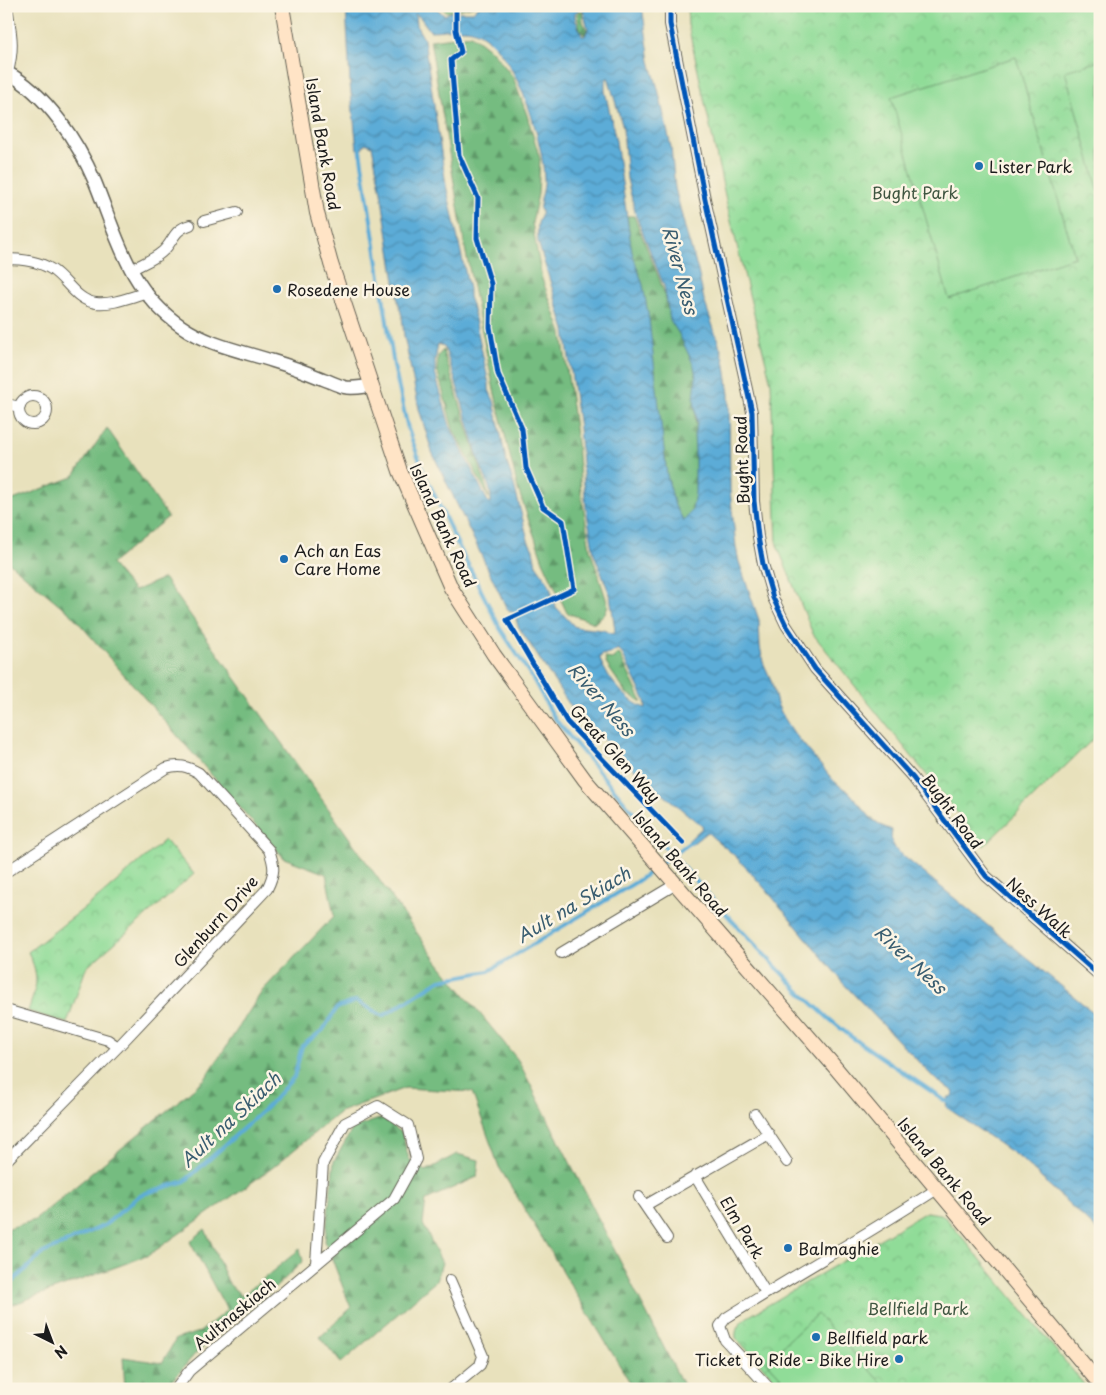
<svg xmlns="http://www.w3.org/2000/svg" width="1106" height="1395" viewBox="0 0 1106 1395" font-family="'Playpen Sans',sans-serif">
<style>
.forest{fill:url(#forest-firs);stroke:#486c4e}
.park{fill:url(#park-crowns);stroke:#567c5a}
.garden{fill:#90dc98;stroke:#567c5a}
.water{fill:url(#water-waves);stroke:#3c647a;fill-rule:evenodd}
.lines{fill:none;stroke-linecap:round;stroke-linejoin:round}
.stream{stroke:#5cacd7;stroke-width:4}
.minor-casing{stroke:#636154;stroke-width:12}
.tertiary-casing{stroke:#636154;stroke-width:15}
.secondary-casing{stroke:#636154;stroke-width:16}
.minor{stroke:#fff;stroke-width:10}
.tertiary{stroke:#fff;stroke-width:12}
.secondary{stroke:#ffe4c6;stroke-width:14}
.cycleway-casing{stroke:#fcf5e5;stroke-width:8}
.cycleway{stroke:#0057b8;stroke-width:5}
.poi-dot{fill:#1f6fb2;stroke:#fcf5e5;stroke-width:2}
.labels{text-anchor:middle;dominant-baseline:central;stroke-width:5;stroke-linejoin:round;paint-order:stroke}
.street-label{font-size:16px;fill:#1c1c1c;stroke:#fcf5e5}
.poi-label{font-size:16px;fill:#1c1c1c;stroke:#fcf5e5;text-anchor:start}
.park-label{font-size:16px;fill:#3f5641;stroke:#fcf5e5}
.water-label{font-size:18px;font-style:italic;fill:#395d70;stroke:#fcf5e5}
</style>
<defs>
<pattern id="forest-firs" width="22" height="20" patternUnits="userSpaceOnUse" patternTransform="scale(1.25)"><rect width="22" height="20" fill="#74bc80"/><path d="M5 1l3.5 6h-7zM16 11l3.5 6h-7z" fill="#5e9868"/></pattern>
<pattern id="park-crowns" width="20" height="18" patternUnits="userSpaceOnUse" patternTransform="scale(1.25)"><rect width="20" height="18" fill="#90dc98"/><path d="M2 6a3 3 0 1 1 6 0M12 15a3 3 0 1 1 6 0" fill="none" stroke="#7cbc82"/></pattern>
<pattern id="water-waves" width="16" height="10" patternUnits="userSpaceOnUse" patternTransform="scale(1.25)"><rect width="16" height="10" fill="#5cacd7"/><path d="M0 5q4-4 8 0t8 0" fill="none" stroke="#4b8bae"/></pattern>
</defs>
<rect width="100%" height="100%" fill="#fcf5e5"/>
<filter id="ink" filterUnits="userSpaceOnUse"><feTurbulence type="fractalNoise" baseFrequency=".02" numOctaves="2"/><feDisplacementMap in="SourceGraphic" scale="10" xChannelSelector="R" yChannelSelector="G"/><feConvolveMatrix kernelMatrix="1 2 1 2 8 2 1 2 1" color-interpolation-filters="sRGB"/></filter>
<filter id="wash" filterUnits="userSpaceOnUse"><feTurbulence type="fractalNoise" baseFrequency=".0096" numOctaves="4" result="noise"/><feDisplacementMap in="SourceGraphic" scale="20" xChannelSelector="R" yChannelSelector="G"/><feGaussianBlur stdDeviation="1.12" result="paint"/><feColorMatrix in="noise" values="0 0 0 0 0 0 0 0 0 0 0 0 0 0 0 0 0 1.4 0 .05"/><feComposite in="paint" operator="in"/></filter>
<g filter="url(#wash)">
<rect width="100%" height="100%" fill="#e8e1bc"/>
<path class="forest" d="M439,6H474L447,12Z
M579,11H582L583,22L587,30L584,35L580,30L577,14Z
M471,35L493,52L513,77L527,115L540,159L538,194L532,223L542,279L562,333L577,443L581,492L590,549L608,605L605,613L595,623L567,613L543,561L518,489L494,390L465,248L430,40Z
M627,216H634L659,278L672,316L693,347L700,384L695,417L698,439L696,516L681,523L665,503L651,424Z
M443,350L485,483L489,498L453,429L437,369L438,356Z
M107,428L168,517L111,564L134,591L164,578L437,961L518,1060L685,1389H634L499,1167L472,1092L405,1088L340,1112L272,1168L149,1255L14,1304L6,1305V1229L35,1220L205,1079L263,990L334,916L326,874L284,858L72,615L6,560V494L13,500L73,477Z
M617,654L620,655L642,702L626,693L607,665L605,658L612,659Z
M382,1118L402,1133L409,1159L426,1171L457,1154L479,1160L477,1177L426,1200L423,1224L442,1263L436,1281L341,1363L320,1337L351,1308L325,1241L334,1161L353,1128Z
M205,1229L229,1284L242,1296L300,1249L303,1261L274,1289L195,1354L165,1389H125L123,1357L162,1363L176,1339L200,1332L227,1310L190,1242Z"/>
<path class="park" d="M687,6H1100V732L984,846L813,634L777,545L771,383L728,209L688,25Z
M165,840L194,874L86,968L67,1023L28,1011C37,986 40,977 28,952L100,896Z
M926,1212L940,1214L947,1219L1088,1389H784L736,1338C735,1329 739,1324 746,1318Z"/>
<path class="garden" d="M1016,57L1075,257L949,299L891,97Z
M1100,61V196L1065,71Z
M817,1314L887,1389H792L766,1361Z"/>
<path class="water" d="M346,6H434L444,15L452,12H473L475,10L477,6H568L570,8L575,6H642L650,61L658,89L671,147L675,188L686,232L698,271L704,300L724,359L729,394L730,490L736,547L739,562L759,620L760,646L763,662L771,680L777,704L783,716L794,733L833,780L841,787L849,792L871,818L882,826L892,830L891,840L896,850L1100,1018V1233L1020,1158L946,1107L948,1097H952L954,1092L935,1079L840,980L839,977C804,937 773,895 736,857C727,848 716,841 707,832L692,844L688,841L703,827L641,776L590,725L573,710L518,626L514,613L507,609L432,452L419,409L404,336L402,316L398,301L381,192L372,146L365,143L362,149H357L350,84ZM581,8L583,10L588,29L585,36H582L575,18V13ZM415,14L420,17L430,31C443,31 459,27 472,30C514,43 543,139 544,178C545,188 541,196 540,205C539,212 540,205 541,212C542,215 539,219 538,223C537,229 538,236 538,242L565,330L579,428L586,508L594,554L610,595L615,630L613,634L603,630L575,627L556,607L549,584L536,565L533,550L528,540L513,481L506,460L494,401L489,390V384L472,305L469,297V289L446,185L424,39L416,25ZM608,77L623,128L627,179L636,216L664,286L670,320L679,334L694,366L696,378L694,399L697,424L694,435L695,451V493L692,510L684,521L675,506L667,475L649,319L643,285L632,252L616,141L605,91V82ZM438,344L444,346C457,383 467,420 478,458C483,473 492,488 491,503L488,502L450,426L435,373V361ZM618,649L623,655L645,701L646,708C629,704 604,675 600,658L602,655L610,654Z"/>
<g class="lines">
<path class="stream" d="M359,144L394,366L408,429L423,470L455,539L501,630L533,679L555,719L627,805L738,927L798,990L828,1018L850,1036L947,1102L952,1103
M662,863L693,840
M6,1280L13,1281L43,1253L105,1225L140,1195L185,1181L267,1107L294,1077L302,1046L323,1030L337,1008L356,1001L383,1016L440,980L489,971L636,882L657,867"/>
</g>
</g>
<g filter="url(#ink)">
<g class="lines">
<g class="minor-casing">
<path id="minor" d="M7,6C11,33 15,45 8,72
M670,6V24L705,199L752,412L754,501L758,537L763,564L773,598L786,625L815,669L913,778L986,876L1100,976
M204,221L237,212
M6,259C22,259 38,261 51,269C67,279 76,301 96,303C112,305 130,297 145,293
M131,270C141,264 153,260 162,252C174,242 172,230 190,225
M19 410a14 14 0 1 1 28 0a14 14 0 1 1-28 0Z
M6,404L20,407
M6,872L166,768C179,764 187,766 199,773L269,850C275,867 275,873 267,889L118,1047L6,1161
M561,953L676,884
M6,1010L108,1040L118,1047
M755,1114L787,1162
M695,1176L766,1293
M639,1197L667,1238
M646,1205L769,1134
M450,1280L483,1356L480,1365L451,1389
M176,1389L189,1371L394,1199L416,1159L408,1125L378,1106L345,1123L323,1163L316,1263
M770,1389L725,1340L720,1326L726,1318C796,1274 868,1234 937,1189"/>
</g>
<g class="tertiary-casing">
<path id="tertiary" d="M6,72C46,93 78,142 95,182C117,236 129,291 181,326C208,345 241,351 273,361C290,366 306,372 323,379C329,381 337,385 344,387C352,389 362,387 370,386"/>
</g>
<g class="secondary-casing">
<path id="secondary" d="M282,6L317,213L331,264L400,471L451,588L494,655L585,780L829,1060L1100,1384"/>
</g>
<use href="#minor" class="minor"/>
<use href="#tertiary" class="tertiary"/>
<use href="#secondary" class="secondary"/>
<g class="cycleway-casing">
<path id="cycleway" d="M456,6V30L461,52L451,60L459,155L478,198L477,238L491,284L490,327L498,374L522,429L526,468L543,507L563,521L574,589L507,620L567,722L683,843
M670,6V24L705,199L752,412L754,501L758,537L763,564L773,598L786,625L815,669L913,778L986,876L1100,976"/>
</g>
<use href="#cycleway" class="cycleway"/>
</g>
</g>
<g class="poi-dot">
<circle cx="979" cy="166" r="5"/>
<circle cx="277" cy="289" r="5"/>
<circle cx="284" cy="559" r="5"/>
<circle cx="788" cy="1248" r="5"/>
<circle cx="816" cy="1337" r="5"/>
<circle cx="899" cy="1359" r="5"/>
</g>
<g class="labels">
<g class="street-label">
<text transform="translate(324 144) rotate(80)">Island Bank Road</text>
<text transform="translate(741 460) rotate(-92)">Bught Road</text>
<text transform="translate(444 525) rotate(65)">Island Bank Road</text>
<text transform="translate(616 753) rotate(48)">Great Glen Way</text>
<text transform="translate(953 811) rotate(53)">Bught Road</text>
<text transform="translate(681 863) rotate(49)">Island Bank Road</text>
<text transform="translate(1040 907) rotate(42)">Ness Walk</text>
<text transform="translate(215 921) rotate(-48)">Glenburn Drive</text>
<text transform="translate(945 1171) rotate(50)">Island Bank Road</text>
<text transform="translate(743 1227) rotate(59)">Elm Park</text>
<text transform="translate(234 1313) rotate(-40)">Aultnaskiach</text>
</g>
<g class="poi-label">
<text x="989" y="166">Lister Park</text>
<text x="287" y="289">Rosedene House</text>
<text x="294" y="550">Ach an Eas<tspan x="294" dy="18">Care Home</tspan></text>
<text x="798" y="1248">Balmaghie</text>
<text x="826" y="1337">Bellfield park</text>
<text x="889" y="1359" text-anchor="end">Ticket To Ride - Bike Hire</text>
</g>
<g class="park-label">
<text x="915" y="192">Bught Park</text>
<text x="918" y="1308">Bellfield Park</text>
</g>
<g class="water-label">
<text transform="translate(681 270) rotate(75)">River Ness</text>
<text transform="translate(602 699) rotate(49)">River Ness</text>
<text transform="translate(573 904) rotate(-31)">Ault na Skiach</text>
<text transform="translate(911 959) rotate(43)">River Ness</text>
<text transform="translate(230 1119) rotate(-43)">Ault na Skiach</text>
</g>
</g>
<rect width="1106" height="1395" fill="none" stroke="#fcf5e5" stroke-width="25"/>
<g transform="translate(52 1342) rotate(138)" stroke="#fcf5e5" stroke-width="4" paint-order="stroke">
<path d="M0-4L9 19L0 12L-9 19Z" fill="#1c1c1c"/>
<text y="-8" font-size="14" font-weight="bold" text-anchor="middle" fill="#1c1c1c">N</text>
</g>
</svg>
